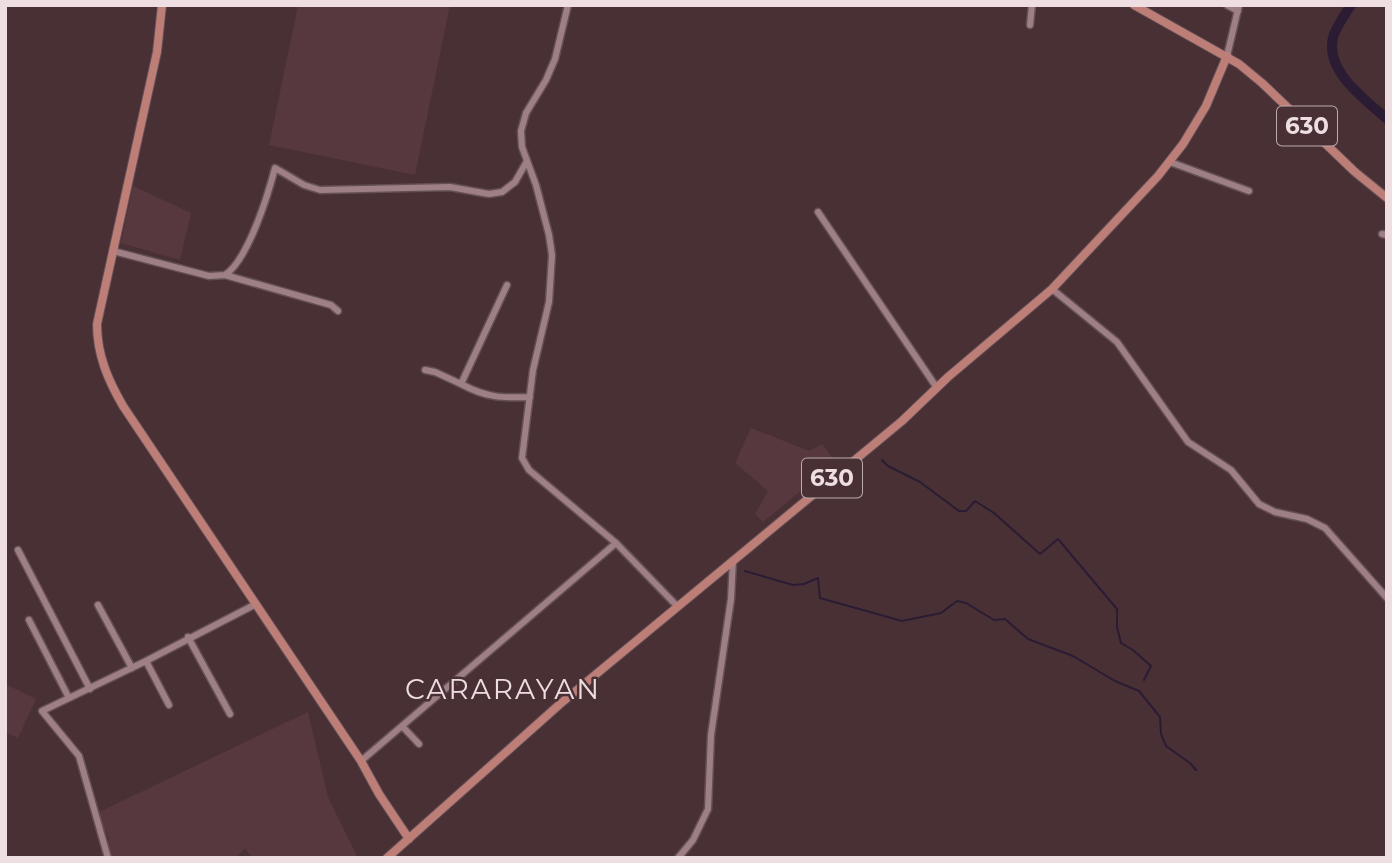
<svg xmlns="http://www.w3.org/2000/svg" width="1392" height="863" viewBox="0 0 1392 863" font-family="Montserrat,sans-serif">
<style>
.built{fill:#58383f}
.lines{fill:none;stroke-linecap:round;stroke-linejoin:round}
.stream{stroke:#2b1c34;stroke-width:2}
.river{stroke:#2b1c34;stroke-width:10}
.minor-casing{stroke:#644f54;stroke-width:9}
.major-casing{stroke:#644f54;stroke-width:10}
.minor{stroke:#9d7f85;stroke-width:6}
.major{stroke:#bd7e78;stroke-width:8}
.labels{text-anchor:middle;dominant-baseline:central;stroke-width:5;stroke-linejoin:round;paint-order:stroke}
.shield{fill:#483035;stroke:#bcaaad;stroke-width:2}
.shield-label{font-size:23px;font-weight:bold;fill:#eedee1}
.quarter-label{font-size:28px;letter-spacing:2px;fill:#eedee1;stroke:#483035}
</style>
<rect width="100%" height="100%" fill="#483035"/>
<path class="built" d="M298,5H450L415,175L269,145Z
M133,186L191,213L180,260L121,243Z
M751,428L809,451L822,444L836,462L763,522L755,514L768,491L735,463Z
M5,684L36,699L18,738L5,732Z
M308,712L328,797L358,858H252L245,848L236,858H112L107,844L109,839L107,833L102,827L97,813Z"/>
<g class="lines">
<path class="stream" d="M882,460L888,466L920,482L959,511H966L975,501L994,513L1040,554L1058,539L1117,609V627L1121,643L1133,650L1151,666L1144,680
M745,571L793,585L804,584L818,578L820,598L902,621L941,613L957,601L966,603L994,620L1005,619L1028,639L1073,656L1115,681L1139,691L1160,717L1161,734L1166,746L1190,763L1196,770"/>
<path class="river" d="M1351,5C1345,14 1338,25 1334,34C1322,70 1365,99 1387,119"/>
<g class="minor-casing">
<path id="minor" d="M568,5L555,59L546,80L526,113L521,131L522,147L536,185L549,235L552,255L549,302L533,370L522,458L529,470L616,543L677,606
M1227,5L1238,11
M1030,25L1032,5
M1227,56L1239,5
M1170,162L1249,191
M818,212L937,388
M1382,234L1387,235
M113,251L209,276L225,275C248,260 268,195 275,168L304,185L320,190L450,187L489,194L502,192L515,182L527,161
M225,275L331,305L338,311
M507,285L461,384C487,398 502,398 530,397
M1052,289L1117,342L1188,442L1231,470L1259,504L1275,512L1307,519L1325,528L1387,598
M425,370L435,372L461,384
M18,550L90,689
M98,605L132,668
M29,620L69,698
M188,637L230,714
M146,661L169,705
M402,726L419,744
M361,761L616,543
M108,858L79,756L42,711L146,661L256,604
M678,858L693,840L708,809L711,735L731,599L733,560"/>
</g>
<g class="major-casing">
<path id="major" d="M162,5L157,52L97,324C97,355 108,380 123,406L361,761L379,794L409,839
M1134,5L1239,64L1262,83L1355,172L1387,198
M387,858L560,704L902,421L948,377L1052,289L1158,176L1183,144L1206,106L1227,56"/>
</g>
<use href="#minor" class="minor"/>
<use href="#major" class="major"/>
</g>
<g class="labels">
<g class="shield">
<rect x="1277" y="106.5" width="60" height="39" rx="5"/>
<rect x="802" y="458.5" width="60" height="39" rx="5"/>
</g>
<g class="shield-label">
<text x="1307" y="126">630</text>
<text x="832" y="478">630</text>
</g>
<g class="quarter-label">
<text x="503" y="689">CARARAYAN</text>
</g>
</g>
<rect width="1392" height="863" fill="none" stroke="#eedee1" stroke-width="14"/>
</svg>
